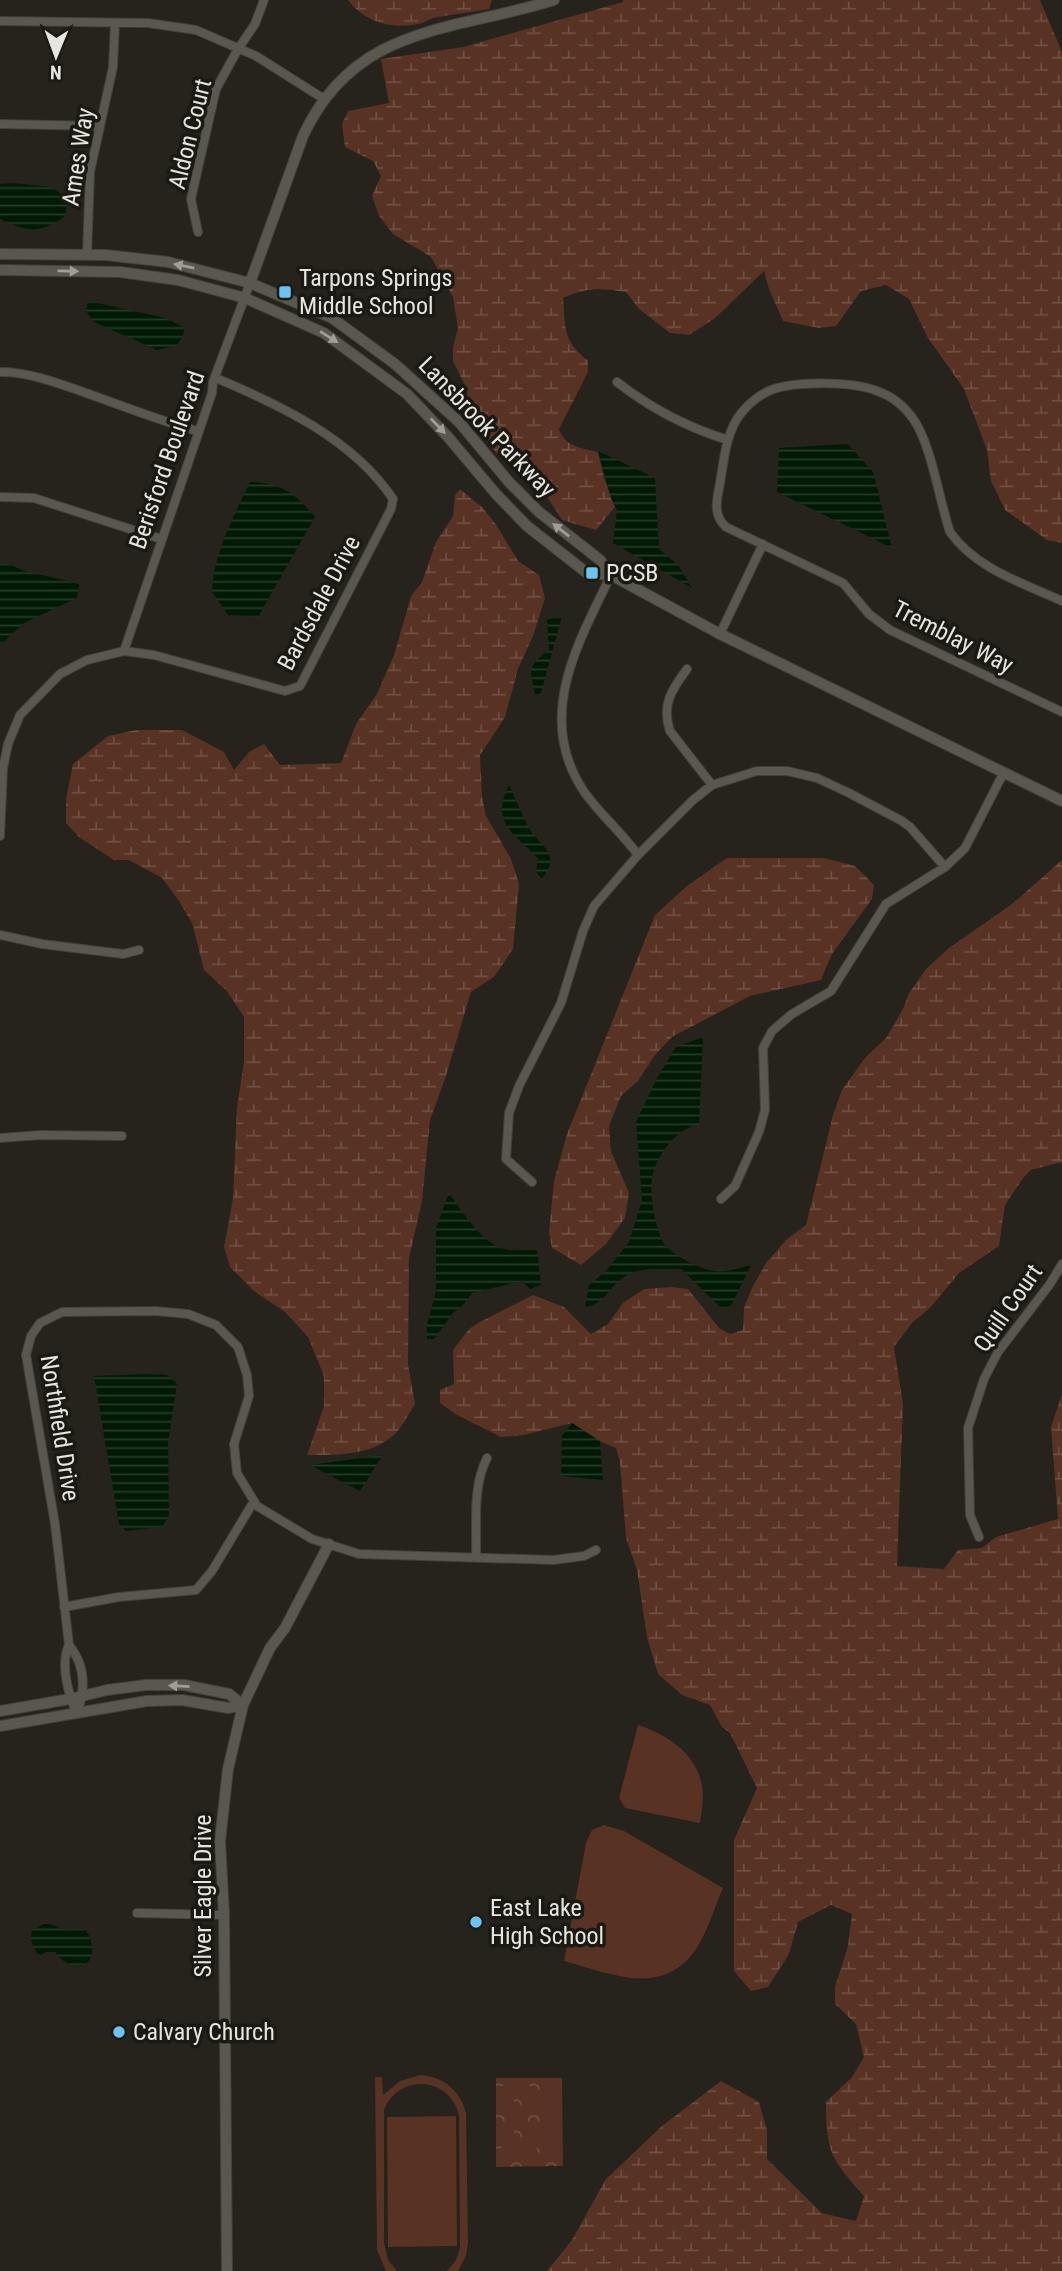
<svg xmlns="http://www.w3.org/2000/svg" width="1062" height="2271" viewBox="0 0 1062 2271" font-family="'Roboto Condensed',sans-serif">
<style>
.forest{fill:url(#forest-crowns)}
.wetland{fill:url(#wetland-marsh)}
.pitch{fill:#583222}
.water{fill:url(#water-rules)}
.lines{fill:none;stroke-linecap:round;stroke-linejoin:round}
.minor-casing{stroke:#42403a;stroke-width:10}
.tertiary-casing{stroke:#42403a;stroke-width:12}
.minor{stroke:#59574e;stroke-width:8}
.tertiary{stroke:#59574e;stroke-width:10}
.oneway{fill:#a09e97}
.poi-dot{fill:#6ac3f1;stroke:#1b1a12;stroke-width:2.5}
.labels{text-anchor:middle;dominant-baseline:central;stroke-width:7;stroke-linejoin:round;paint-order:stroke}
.street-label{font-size:24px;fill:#e6e5e0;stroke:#1b1a12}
.poi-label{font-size:24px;fill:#e6e5e0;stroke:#1b1a12;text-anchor:start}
</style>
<defs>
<pattern id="forest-crowns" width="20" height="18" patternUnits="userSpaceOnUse" patternTransform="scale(1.75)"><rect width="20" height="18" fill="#583222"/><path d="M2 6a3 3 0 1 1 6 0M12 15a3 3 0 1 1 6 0" fill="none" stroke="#705042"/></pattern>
<pattern id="wetland-marsh" width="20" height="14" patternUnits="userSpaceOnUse" patternTransform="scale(1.75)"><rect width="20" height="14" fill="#583222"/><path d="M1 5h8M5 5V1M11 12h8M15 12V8" fill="none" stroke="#705042"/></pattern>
<pattern id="water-rules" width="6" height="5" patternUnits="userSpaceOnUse" patternTransform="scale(1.75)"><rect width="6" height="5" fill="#001a05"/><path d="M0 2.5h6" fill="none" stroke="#253b29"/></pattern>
</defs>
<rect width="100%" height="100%" fill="#25231b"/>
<path class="forest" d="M496,2078H562L563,2166L496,2167Z"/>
<path class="wetland" d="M348,0H492L489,9C470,13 452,14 433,18C428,20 423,23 418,24C392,30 363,21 348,0Z
M623,0H1040L1062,52V543L1047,540L1005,510L991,481L987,450L964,389L928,338L909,299L886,285L861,291L836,326L819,328L783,321L769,289L764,271L714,319L689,335L670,333L639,309L626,292C600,288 587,287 563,298C566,330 562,339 588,361V372L559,429C565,447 582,448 598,452L604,478L615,507L596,530L562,520L544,492L525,471L496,453L468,406L467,390L453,361V347L458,328L453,297L431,257L393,234L379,216L372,196L381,176L373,161L345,147L342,124L348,111L389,103L381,59L463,47L623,2Z
M460,489L483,508L497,526L518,561L539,575L545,598L533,636L518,669L505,717L480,755L482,796L486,816L511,859L519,884L513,949L494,977L471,992L445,1079L430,1120L422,1201L409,1258L408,1364L415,1404C409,1413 404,1424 397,1432C374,1456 338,1455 307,1455L324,1406V1376L308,1337L285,1312L255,1292L230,1267L224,1247L233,1198L237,1107L244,1062V1017L227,991L204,970L192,923L179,901L162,878L129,860H114L79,837L66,823V799L73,764L108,736L136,730H182L224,752L234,770L249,752L264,744L280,765L341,763L356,724L377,694L394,655L411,596L422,582L436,542L453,516L455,495Z
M727,858H824L855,866L874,885L872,899L832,954L821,980L750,996L672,1037L655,1055L638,1081L621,1096L609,1126L611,1151L629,1193L625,1218L606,1244L581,1265L552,1248L549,1232L554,1181L567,1134L655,915L687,886Z
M1062,860V1162L1031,1170L1023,1178L1005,1205L999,1246L959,1273L930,1308L912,1323L894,1347L903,1404L897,1566L944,1569L958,1550L982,1548L996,1537L1058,1519L1051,1427L1062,1394V2271H547L572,2240L606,2179L662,2126L721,2081L759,2102L767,2130V2159L822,2213L856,2221L864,2196C831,2159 826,2152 826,2102L852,2077L864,2057L856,2024L835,2004V1987L848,1946L852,1914L831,1905L798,1922L789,1954L768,1987L751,1991L734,1971V1840L757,1788L730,1733L722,1727L710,1705L682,1695L658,1674L647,1637L637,1570L626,1538L620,1462L616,1448L597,1440L572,1423L524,1435L501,1437L457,1415L440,1403V1390L454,1384L453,1350L469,1329L478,1323L533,1295L564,1307L591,1334L608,1324L623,1303L644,1289L671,1287L688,1289L719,1328L730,1334L743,1330L744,1308L751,1290L766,1263L787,1239L806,1225L833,1115L842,1090L865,1058L886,1038L903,1009L909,993L926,969L949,948L1012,904Z"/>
<path class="pitch" d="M638,1725C671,1736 702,1757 703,1796C703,1805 701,1815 700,1823L625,1808L619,1798Z
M604,1825L624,1831L723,1888C713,1910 706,1939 690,1957C656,1996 605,1972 564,1961L586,1843L592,1830Z
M420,2075C444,2077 460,2090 466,2113L468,2242L466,2256L458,2271H447L456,2260L460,2248L459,2115C449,2076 399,2073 384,2110V2243L388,2260L397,2271H386L377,2250L375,2077H382L383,2095L400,2081Z
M545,2085H558V2114H545Z
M500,2086H514V2115H501Z
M523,2086H536V2115H523Z
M456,2116L457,2246L388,2247L387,2117Z
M501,2130H514V2159H501Z
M523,2130H536L537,2159H523Z
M545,2130H559V2159H545Z"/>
<path class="water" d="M13,183L51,187L68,199L65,216C42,234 26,232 0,219V184Z
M88,301L166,318L185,328L182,338L176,346L157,350L94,322L86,311Z
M848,444L873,472L892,548L777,492L779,448Z
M598,451L655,478L659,549L678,565L692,588L613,543L617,510L611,498Z
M250,482C282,483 295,493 315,517L258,617L228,615L212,592C213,554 234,516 250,482Z
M0,564C11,563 18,569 28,572C45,576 62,579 79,584L77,598L24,623L0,645Z
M562,616L541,693L535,695C530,668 526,667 549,650L547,620Z
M509,785C515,798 521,813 528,826C539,847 563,852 542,879L536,872L538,858C513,833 490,822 509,785Z
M703,1037L699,1125C679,1126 658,1154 653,1173C648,1189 655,1233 666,1246C677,1257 698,1268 714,1271C725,1273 740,1268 751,1265L732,1304L723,1310L681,1269C661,1269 637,1266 620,1280C608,1290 603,1305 585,1307L589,1285L606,1271L629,1242L642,1200L636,1122L657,1078L676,1047Z
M449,1193C462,1211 484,1247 509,1250C518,1251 528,1250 537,1250L541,1285L530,1289L522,1281L472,1293L463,1305L453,1313L434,1339H427V1325L436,1291V1227Z
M146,1374L167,1375L177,1384L168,1443L169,1516L162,1527L126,1531L119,1524L94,1376Z
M572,1423L600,1441L603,1480L561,1476L562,1436Z
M383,1455L360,1491L310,1465Z
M44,1924C52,1924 55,1926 62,1929C69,1931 78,1928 86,1930C105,1962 77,1981 55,1952H46L39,1956C33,1945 29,1943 32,1930Z"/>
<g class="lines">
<g class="minor-casing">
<path id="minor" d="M0,21L148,23L196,30L256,56L324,99
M0,124L100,126
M198,232L191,199L216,89L238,49L255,24L264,0
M87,255L90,172L113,67L115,23
M0,372C31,372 60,384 89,394C125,407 161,421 197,431
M617,382C649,407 689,428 728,440
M0,497L34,498L161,539
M611,575C577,645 534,719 585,793C601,815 622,833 638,855
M1062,601C1023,583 976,569 950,532C939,500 932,447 914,420C905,407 892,396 877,391C852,381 797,381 771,390C761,394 749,403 742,412C726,431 724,459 720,483C717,500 712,514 726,527L843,583L869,614L890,630L1062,712
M720,634L763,544
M124,651L212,393L213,382L250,283
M687,669C672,689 661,705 670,731L712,785
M0,836L3,768L8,744L20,715L60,674L87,660L124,651L154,655L285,691L300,686L391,509L393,499C353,439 280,405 216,378
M0,935L42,944L123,954L139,950
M0,1138L41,1135L122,1136
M532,1182L506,1159L509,1113L519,1086L561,1003L583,931L594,906L638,855L693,800L712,785L757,771H787L817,778L849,793L902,821L910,827L945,867
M721,1199L735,1186L759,1132L765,1110L763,1048L772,1031L792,1014L831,991L886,904L945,867L965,848L1004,772
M979,1537L970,1515L968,1428L984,1379L998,1352L1050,1284L1062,1264
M476,1557C477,1525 472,1487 487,1458
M64,1607L119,1597L196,1590L212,1571L254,1501
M69,1645C60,1663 68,1695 77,1713
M77,1713C86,1689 85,1665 69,1645L55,1524L26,1355L31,1336L40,1323L62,1312L155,1311L188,1314L216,1325L238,1347L247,1375L249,1396L234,1444L237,1473L257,1506L312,1539L359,1554L553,1560L584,1556L596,1550
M137,1913L224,1915"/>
</g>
<g class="tertiary-casing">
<path id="tertiary" d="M0,254L106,255L168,262L250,283L332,318L395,364L459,422L509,482L539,512L600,560L611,575
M0,270L120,272L178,280L245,298L324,333L407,394L448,437L496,494L527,526L587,573L611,575L720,634L1062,801
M250,283L303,136C355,24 452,32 554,0
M0,1711L70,1699L107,1690L146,1685H184L229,1694L243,1705
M0,1726L147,1701L182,1700L228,1708L243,1705
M227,2271L224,1915L220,1841L228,1769L243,1705L270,1648L285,1628L329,1544"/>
</g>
<use href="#minor" class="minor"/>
<use href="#tertiary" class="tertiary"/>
</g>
<defs><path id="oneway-solid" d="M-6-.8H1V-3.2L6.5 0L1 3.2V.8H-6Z" transform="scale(1.75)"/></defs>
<g class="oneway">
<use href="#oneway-solid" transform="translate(184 266) rotate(-168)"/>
<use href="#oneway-solid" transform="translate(68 271) rotate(1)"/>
<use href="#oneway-solid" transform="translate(329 337) rotate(32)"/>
<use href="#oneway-solid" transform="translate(438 426) rotate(46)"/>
<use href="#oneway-solid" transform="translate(561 530) rotate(-142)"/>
<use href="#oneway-solid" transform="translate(179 1686) rotate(-177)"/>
</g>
<g class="poi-dot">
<rect x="278" y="285" width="14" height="14" rx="3.5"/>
<rect x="585" y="566" width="14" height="14" rx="3.5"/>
<circle cx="476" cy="1922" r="7"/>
<circle cx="119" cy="2032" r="7"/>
</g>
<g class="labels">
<g class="street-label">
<text transform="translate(190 134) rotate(-76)">Aldon Court</text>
<text transform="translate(78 157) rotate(-81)">Ames Way</text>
<text transform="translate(487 427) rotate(46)">Lansbrook Parkway</text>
<text transform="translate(167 460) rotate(-71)">Berisford Boulevard</text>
<text transform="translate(319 603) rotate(-62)">Bardsdale Drive</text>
<text transform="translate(953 637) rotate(27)">Tremblay Way</text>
<text transform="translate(1008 1308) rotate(-55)">Quill Court</text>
<text transform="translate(60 1428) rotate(81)">Northfield Drive</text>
<text transform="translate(203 1896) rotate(-90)">Silver Eagle Drive</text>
</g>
<g class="poi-label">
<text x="299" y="278">Tarpons Springs<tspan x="299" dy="28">Middle School</tspan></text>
<text x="606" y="573">PCSB</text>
<text x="490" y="1908">East Lake<tspan x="490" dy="28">High School</tspan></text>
<text x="133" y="2032">Calvary Church</text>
</g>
</g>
<g transform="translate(56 56) rotate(181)" stroke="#1b1a12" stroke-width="5" paint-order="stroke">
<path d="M0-5L12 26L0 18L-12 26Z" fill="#e6e5e0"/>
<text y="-10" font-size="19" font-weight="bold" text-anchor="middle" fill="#e6e5e0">N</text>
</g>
</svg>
